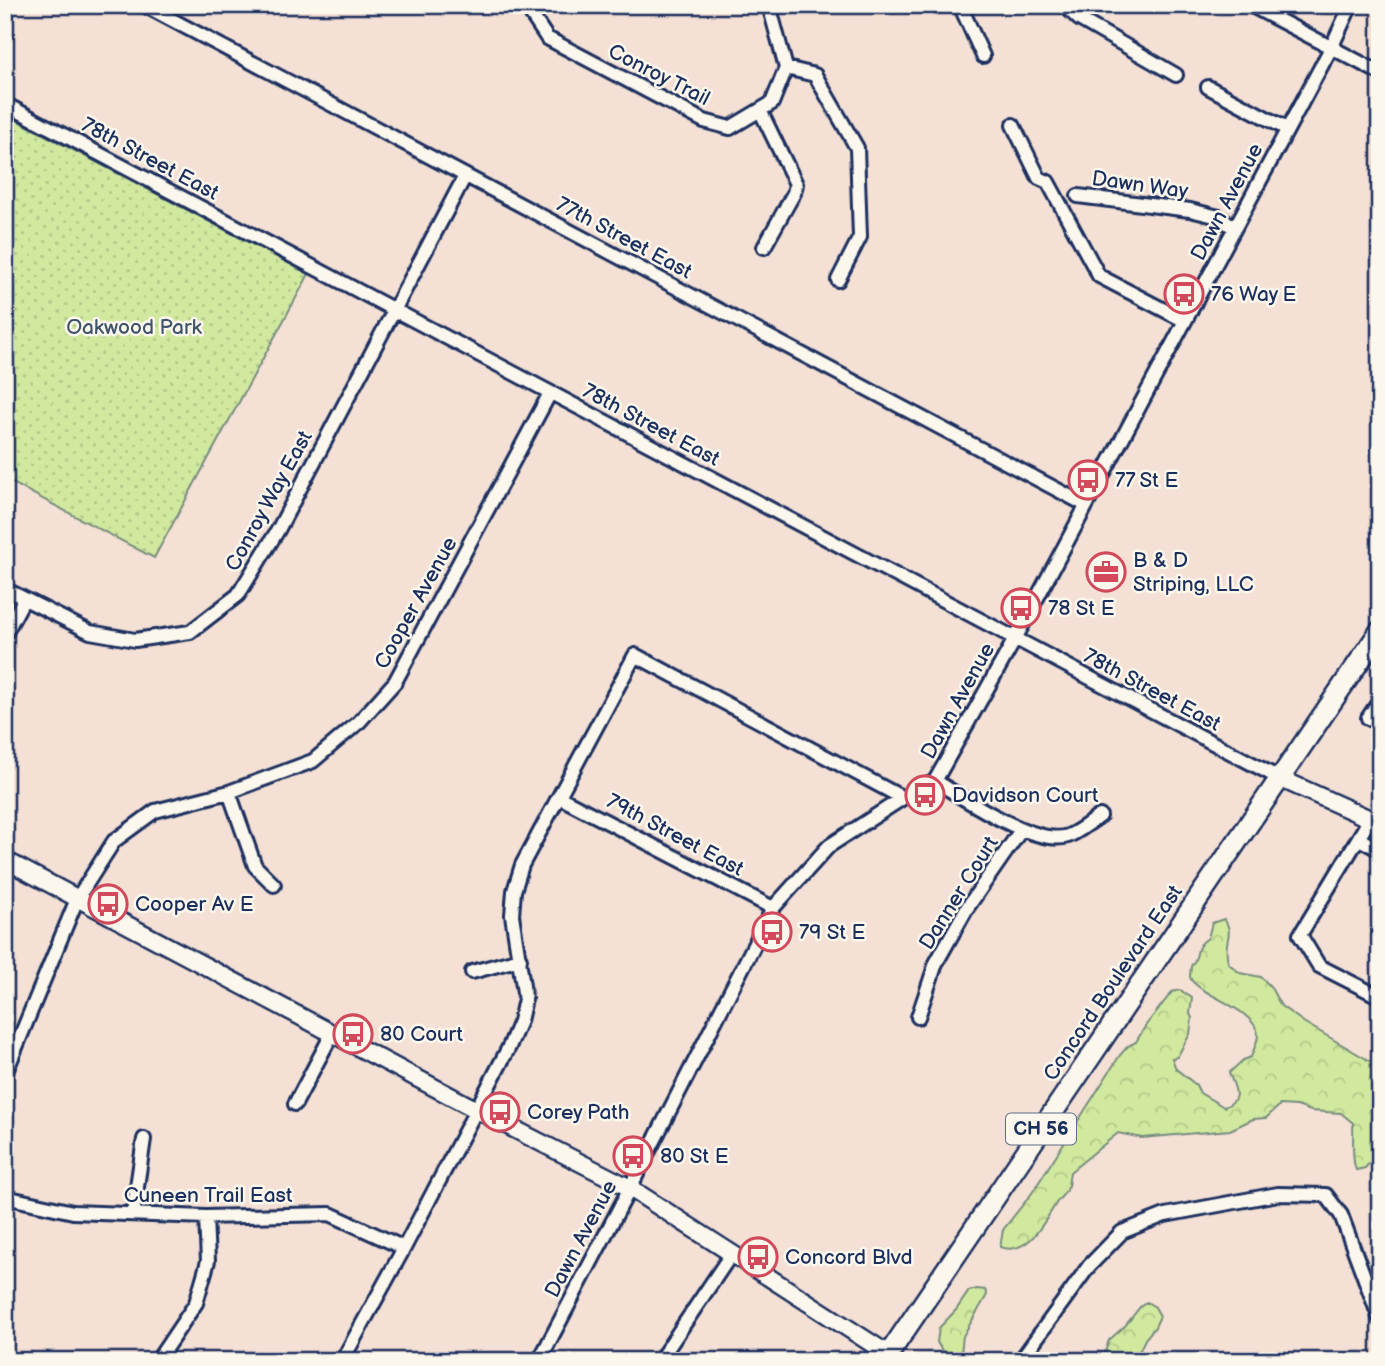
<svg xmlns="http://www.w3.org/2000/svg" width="1385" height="1366" viewBox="0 0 1385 1366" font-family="'Balsamiq Sans',sans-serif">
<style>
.forest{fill:url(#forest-crowns);stroke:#768c7e;stroke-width:2}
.park{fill:url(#park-dots);stroke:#768c7e;stroke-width:2}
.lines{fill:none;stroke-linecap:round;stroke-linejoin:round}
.minor-casing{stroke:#1b2f5e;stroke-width:18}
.tertiary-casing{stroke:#1b2f5e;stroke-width:21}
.primary-casing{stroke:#1b2f5e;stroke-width:24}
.minor{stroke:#fbf7ec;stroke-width:12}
.tertiary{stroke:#fbf7ec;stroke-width:16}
.primary{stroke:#fbf7ec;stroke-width:19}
.labels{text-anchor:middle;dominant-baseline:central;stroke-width:5;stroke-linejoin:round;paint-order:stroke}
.shield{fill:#fbf7ec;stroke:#5e6b89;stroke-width:2}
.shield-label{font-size:19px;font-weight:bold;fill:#1b2f5e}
.street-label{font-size:21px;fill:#1b2f5e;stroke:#fbf7ec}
.poi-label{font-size:21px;fill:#1b2f5e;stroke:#fbf7ec;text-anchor:start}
.park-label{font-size:21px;fill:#3f546b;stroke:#fbf7ec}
</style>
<defs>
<pattern id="forest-crowns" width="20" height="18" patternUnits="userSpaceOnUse" patternTransform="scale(1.75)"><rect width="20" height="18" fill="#d1e99e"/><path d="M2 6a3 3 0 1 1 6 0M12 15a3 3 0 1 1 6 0" fill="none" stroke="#b3c88a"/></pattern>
<pattern id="park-dots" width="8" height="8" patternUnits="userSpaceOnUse" patternTransform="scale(1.75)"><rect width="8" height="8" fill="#d1e99e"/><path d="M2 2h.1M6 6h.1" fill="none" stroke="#b3c88a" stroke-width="1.8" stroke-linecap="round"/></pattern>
</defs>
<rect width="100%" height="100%" fill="#f4e0d4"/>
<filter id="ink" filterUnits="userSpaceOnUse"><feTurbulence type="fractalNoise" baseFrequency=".0143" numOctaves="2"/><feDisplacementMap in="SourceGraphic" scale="14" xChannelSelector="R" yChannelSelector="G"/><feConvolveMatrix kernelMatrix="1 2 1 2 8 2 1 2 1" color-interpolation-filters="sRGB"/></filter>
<g filter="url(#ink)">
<path class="forest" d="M1224,919C1231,929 1229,933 1227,944C1226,950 1227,957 1228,963L1240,973L1261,977L1270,986L1281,1006L1305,1023L1380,1067V1158L1372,1160L1365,1168L1356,1170C1351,1159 1354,1137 1353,1123L1341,1113L1311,1111L1297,1106L1280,1105L1266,1118L1253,1119L1230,1130L1142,1138L1118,1133L1070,1172C1069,1177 1069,1184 1067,1189C1065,1193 1060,1198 1057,1202C1044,1222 1028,1257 1000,1247L1003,1230L1032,1193L1120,1055L1128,1046L1136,1042L1146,1025L1172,992L1180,990L1192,998L1190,1014L1192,1018L1190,1034L1177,1057L1172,1058L1176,1069L1196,1085L1200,1093L1224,1107C1243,1100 1235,1088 1229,1073L1243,1060L1251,1057C1253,1051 1257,1043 1258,1036C1258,1009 1195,994 1190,977C1190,973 1191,970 1191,966C1201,956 1192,948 1208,938L1212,923Z
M977,1289L985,1290L987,1295L963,1336L961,1353L957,1357L942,1351L937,1342L939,1328L956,1310L969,1291Z
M1147,1302L1155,1307L1160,1316L1155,1327L1145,1339L1135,1361H1102L1109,1340L1125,1326L1140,1307Z"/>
<path class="park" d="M5,114L309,274L154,558L5,479Z"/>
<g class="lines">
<g class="minor-casing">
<path id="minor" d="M144,5L1086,505
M525,5L547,38L704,121L730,128L772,103L786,68L769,5
M960,5L983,56
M1064,5L1079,19L1176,75
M1250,5L1380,73
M786,68L815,75L857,148L860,237L838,280
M1208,87L1287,129
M5,104L1279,778
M760,110L796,184L794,193L764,247
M1013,125L1039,178L1048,182L1099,276L1185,321
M1078,196L1190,210L1219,217L1234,228
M5,589L90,632L135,640L190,632L238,595L278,530L465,176
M5,634L24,599
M1380,700L1368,718L1380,724
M935,781C964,798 1035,847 1068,836C1079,832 1090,822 1100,816
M229,792L255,866L274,885
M559,797L773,908
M1370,819L1300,935L1319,966L1380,997
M1359,839L1380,850
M472,972L520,959
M918,1017L936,963L967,908L1021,830
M5,1074L77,899L114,841L155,811L229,792L313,761L359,722L395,682L550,393
M295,1104L332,1034
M5,1197L73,1212L206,1217L330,1214L404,1248
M133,1214L144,1139
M157,1361L196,1303L208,1261L206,1217
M342,1361L404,1248L509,1047L520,1021L525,999L512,915L514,891L522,865L635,655L903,798
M539,1361L630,1188L773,908L829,846L903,798L935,781L1015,639L1331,48L1351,5
M661,1361L664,1354L732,1253
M1020,1361L1089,1266L1122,1232L1165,1215L1278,1194L1326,1195L1341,1215L1380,1319"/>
</g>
<g class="tertiary-casing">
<path id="tertiary" d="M1279,778L1370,819L1380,822
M5,860L475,1109L630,1188L888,1354"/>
</g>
<g class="primary-casing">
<path id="primary" d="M884,1361L1380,631"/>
</g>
<use href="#minor" class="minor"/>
<use href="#tertiary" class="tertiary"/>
<use href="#primary" class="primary"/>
</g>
</g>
<defs>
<g id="bus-ring" transform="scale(2.0125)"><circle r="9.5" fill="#fbf7ec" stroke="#d1495b" stroke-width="1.5"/><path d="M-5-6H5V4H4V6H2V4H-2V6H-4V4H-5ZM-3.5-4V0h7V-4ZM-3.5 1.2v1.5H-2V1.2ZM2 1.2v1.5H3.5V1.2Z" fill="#d1495b"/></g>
<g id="office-ring" transform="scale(2.0125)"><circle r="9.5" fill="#fbf7ec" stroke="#d1495b" stroke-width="1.5"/><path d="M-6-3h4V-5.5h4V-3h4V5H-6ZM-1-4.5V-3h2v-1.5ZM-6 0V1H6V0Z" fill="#d1495b"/></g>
</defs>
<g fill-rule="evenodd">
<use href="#bus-ring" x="1184" y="294"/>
<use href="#bus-ring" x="1088" y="480"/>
<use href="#office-ring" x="1106" y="572"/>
<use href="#bus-ring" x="1021" y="608"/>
<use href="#bus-ring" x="925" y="795"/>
<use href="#bus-ring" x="108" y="904"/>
<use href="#bus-ring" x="772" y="932"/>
<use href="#bus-ring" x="353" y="1034"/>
<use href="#bus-ring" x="500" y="1112"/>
<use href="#bus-ring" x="633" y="1156"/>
<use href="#bus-ring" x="758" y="1257"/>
</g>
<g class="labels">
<rect class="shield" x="1006" y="1113.5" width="70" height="31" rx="5"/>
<g class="shield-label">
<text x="1041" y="1129">CH 56</text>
</g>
<g class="street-label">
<text transform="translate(659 75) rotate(27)">Conroy Trail</text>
<text transform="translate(150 159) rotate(28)">78th Street East</text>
<text transform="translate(1140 185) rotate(8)">Dawn Way</text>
<text transform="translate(1227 202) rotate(-62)">Dawn Avenue</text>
<text transform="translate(624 238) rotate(28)">77th Street East</text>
<text transform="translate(651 425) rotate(28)">78th Street East</text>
<text transform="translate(269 501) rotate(-61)">Conroy Way East</text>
<text transform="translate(416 603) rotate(-61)">Cooper Avenue</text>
<text transform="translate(1152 690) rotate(28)">78th Street East</text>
<text transform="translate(958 701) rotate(-61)">Dawn Avenue</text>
<text transform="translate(675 835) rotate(28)">79th Street East</text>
<text transform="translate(959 893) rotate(-58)">Danner Court</text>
<text transform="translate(1113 983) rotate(-56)">Concord Boulevard East</text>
<text x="208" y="1195">Cuneen Trail East</text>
<text transform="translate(581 1239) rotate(-62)">Dawn Avenue</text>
</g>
<g class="poi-label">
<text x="1211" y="294">76 Way E</text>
<text x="1115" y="480">77 St E</text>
<text x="1133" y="560">B &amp; D<tspan x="1133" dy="24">Striping, LLC</tspan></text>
<text x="1048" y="608">78 St E</text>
<text x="952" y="795">Davidson Court</text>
<text x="135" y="904">Cooper Av E</text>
<text x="799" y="932">79 St E</text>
<text x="380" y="1034">80 Court</text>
<text x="527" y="1112">Corey Path</text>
<text x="660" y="1156">80 St E</text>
<text x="785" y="1257">Concord Blvd</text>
</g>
<g class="park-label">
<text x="134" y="327">Oakwood Park</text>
</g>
</g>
<rect width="1385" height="1366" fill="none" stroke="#fbf7ec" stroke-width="28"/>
<rect x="14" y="14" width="1357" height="1338" fill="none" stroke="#1b2f5e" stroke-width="2.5" filter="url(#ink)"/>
</svg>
